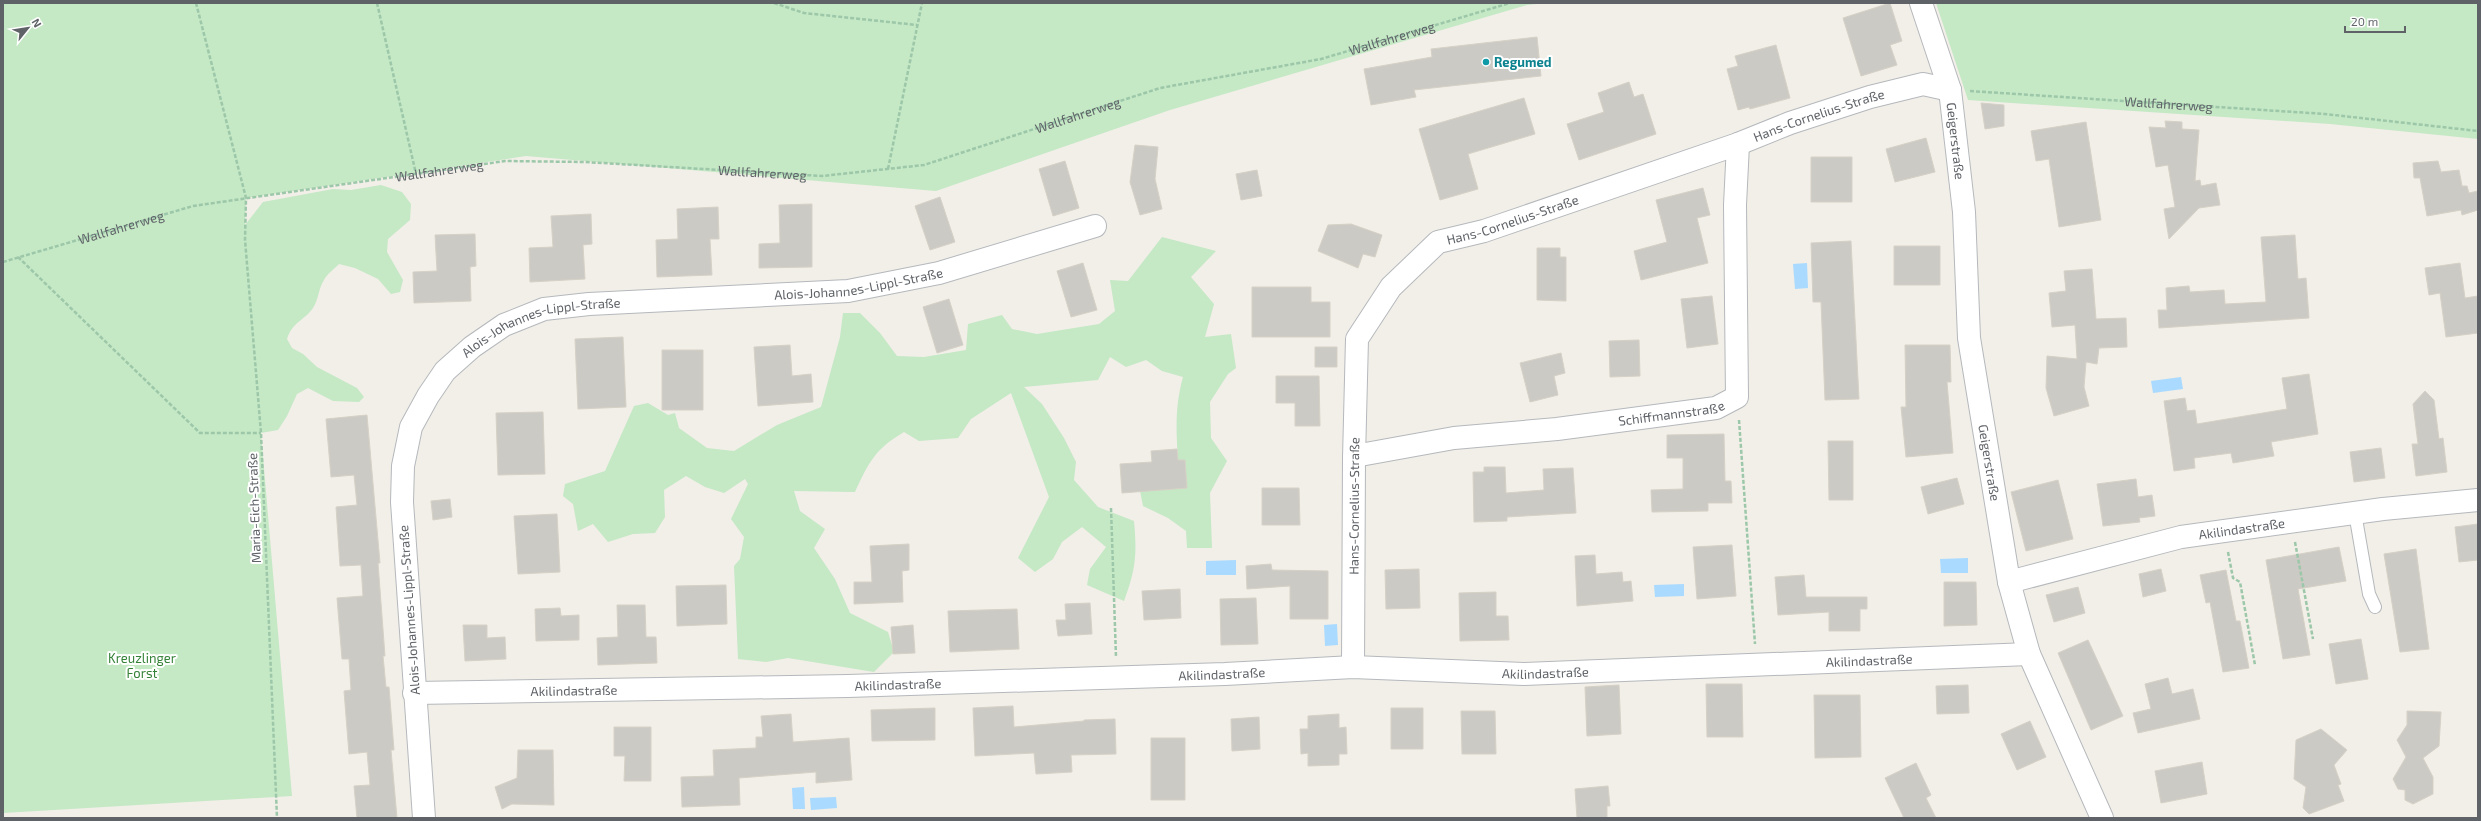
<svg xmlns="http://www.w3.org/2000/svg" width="2481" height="821" viewBox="0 0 2481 821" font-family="'Exo 2',sans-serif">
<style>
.green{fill:#c5e8c5}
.water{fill:#aadaff}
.building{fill:#cccac5;stroke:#d6d1c6}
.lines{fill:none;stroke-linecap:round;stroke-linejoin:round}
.service-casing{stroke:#b5b8bc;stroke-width:14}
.minor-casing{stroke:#b5b8bc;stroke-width:24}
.path{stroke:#9cc7a9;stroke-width:2.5;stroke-dasharray:4 2;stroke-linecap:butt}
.service{stroke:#fff;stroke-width:12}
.minor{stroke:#fff;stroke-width:22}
.culture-dot{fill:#0f9aa8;stroke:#fff;stroke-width:1.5}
.labels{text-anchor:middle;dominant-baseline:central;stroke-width:4;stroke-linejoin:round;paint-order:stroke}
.street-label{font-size:13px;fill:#5f6368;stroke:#fff}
.culture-label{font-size:13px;font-weight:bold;fill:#0d838f;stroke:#fff;text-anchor:start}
.park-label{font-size:13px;fill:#348238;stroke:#fff}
</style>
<rect width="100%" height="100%" fill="#f1efe8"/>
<path class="green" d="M3,3H1546L1527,5L1170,110L936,191L526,156L246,198L245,225L263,202L333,189L351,190L381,185L402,192L411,204L410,220L388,239L387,252L403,280L400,292L391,294L378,279L355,268L339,264C334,269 327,274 324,280C318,289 319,299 313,308C304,321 293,321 287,339L292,348L303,354L317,367L357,388L364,397L359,402L333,401L308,388L297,394L287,416L278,430L261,433L292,796L3,813Z
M1936,3H2478V139L2330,124L1968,100Z
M1162,237L1216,251L1191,277L1214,304L1205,337L1231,334L1236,368L1228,374L1210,402L1211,438L1227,461L1210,493L1212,548H1187L1186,531L1168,518L1143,506L1140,491L1187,488L1185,460H1178C1176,430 1175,406 1183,377L1162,371L1146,360L1126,367L1110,357L1098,380L1024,387L1042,404L1064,438L1076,462L1074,480L1098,507L1134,521C1137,554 1136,569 1124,601L1087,585L1090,569L1106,547L1082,527L1062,542L1053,559L1035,572L1018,558L1049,497L1011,393L971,419L958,438L919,441L904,432C875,449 869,462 855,492L794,491L800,511L825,529L814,548L835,579L850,613L888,632L894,652L874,672L788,658L766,662L738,659L734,566L740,559L744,537L731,519L748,484L745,479L724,493L705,487L686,476L664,490L665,517L655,533L633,534L608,542L593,524L578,531L573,504L563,496L565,484L605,471L634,406L648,403L668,415L675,413L679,428L707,448L734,451L777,425L821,407L840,337L843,313H860L880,333L897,356L924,357L966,350L968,324L1002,315L1012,329L1037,334L1099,324L1115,311L1110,280L1128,281Z"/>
<path class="water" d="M1807,263L1808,288L1795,289L1793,264Z
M2181,377L2183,389L2153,393L2151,381Z
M1968,558V573H1941L1940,559Z
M1236,560V575H1206V561Z
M1684,584V596L1655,597L1654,585Z
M1337,624L1338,645L1325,646L1324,625Z
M804,787L805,809H793L792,788Z
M836,797L837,808L811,810L810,798Z"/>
<path class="building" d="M1890,3L1902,41L1890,45L1897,65L1861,76L1843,18Z
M1537,37L1541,76L1414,90L1416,97L1371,105L1364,69L1432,57L1431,49Z
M1776,45L1790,98L1750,109L1749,107L1738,110L1727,69L1738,66L1735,56Z
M1629,82L1634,97L1643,94L1656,134L1579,160L1567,124L1604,112L1598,93Z
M1524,98L1535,134L1468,154L1478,189L1440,200L1419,129Z
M1981,103L2004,105V126L1985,129Z
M2165,121L2182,122V129L2199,130L2195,181L2200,180L2201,186L2216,183L2220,205L2199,208L2169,239L2164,209L2175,207L2168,165L2156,167L2149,127L2166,128Z
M2086,122L2101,220L2059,227L2049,159L2036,161L2031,131Z
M1926,138L1935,172L1895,182L1886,149Z
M1135,145L1158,147L1155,179L1162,209L1140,215L1130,182Z
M1811,157H1852V202H1811Z
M1065,161L1079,208L1053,216L1039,169Z
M2438,161L2441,172L2459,170L2462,186H2467L2469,193L2478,191V210L2462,215L2461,210L2427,216L2420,178H2414L2413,163Z
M1257,170L1262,196L1241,200L1236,174Z
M1703,188L1710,215L1697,218L1708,263L1641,280L1634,251L1667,242L1656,200Z
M940,197L955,242L930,250L915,206Z
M812,204V267L759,268V244L780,243L779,205Z
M718,207L719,239H710L712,275L657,277L656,240L678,239L677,209Z
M591,214L592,244L583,245L585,279L530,282L529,248L553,247L551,216Z
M1351,224L1382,235L1375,257L1363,254L1358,268L1318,251L1328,225Z
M475,234L476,266L470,267L471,301L414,303L413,272L437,271L435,235Z
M2295,235L2298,279L2306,278L2309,318L2159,328L2158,310H2167L2166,288L2189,286L2190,292L2224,290L2225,304L2266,302L2261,237Z
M1851,241L1859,399L1825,400L1821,302H1813L1811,243Z
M1894,246H1940V285H1894Z
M1537,248H1560V257H1566V301L1537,300Z
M1083,263L1097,310L1071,317L1057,271Z
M2460,263L2465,298L2478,296V333L2446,337L2440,293L2429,295L2425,268Z
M2092,269L2096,319L2126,318L2127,347L2099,348L2097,364L2086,362L2084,387L2089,406L2054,416L2046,388L2047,356L2077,359L2075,325L2052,327L2049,293L2066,291L2064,271Z
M1252,287H1311V302H1330V337H1252Z
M1712,296L1718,344L1687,348L1681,299Z
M949,299L963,345L937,353L923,307Z
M623,337L626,407L578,409L575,339Z
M1639,340L1640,376L1610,377L1609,341Z
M790,345L792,376L811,374L813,402L758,406L754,347Z
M1905,345H1950L1951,382H1947L1953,453L1906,457L1901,407H1906Z
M1315,347H1337V367H1315Z
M662,350H703V410H662Z
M1561,353L1565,373L1554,376L1558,395L1530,402L1520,363Z
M2309,374L2318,434L2271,442L2274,456L2233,463L2231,453L2194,458L2195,468L2174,471L2164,401L2185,398L2187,411L2195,410L2197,424L2287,409L2282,378Z
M1276,376H1319L1320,426H1295V403H1276Z
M2425,391L2434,400L2439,439L2443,438L2447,472L2416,476L2412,444H2418L2413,404Z
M543,412L545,474L498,475L496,413Z
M367,415L380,563H378L385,656H383L386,687H389L394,750H391L397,818H357L354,786L370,785L367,752L349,754L344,691L351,690L349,659H342L337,598L363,596L361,565L340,566L336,507L357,505L354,475L331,477L326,419Z
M1724,434L1725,481H1731L1732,503H1708V511L1652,512L1651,490L1683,489V458H1667V435Z
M1828,441H1853V500H1829Z
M2381,448L2385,478L2354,482L2350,452Z
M1177,449L1178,460H1185L1187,488L1122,493L1120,464L1152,462L1151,451Z
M1484,467H1505L1506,493L1544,490L1543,469L1573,468L1576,513L1507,517V521L1474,522L1473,472H1484Z
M1957,478L1964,504L1928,514L1921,487Z
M2136,479L2138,497L2152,495L2155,516L2139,518L2140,522L2103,526L2097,484Z
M2058,480L2073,539L2026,551L2011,492Z
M1262,488H1299L1300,525H1262Z
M450,499L452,517L433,520L431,501Z
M557,514L560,572L518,574L514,516Z
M2478,524V560L2459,562L2455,527Z
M909,544V570L902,571L903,602L854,604V582H872L870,546Z
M1732,545L1736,596L1697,599L1693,547Z
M2339,547L2346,581L2298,589L2310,655L2283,659L2266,560Z
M2416,549L2429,649L2400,652L2384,554Z
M1595,555L1596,574L1622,572L1623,582L1631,581L1633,601L1577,606L1575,556Z
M1271,564L1272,570L1328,571V619H1290V586L1247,589L1246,566Z
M1419,569L1420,608L1386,609L1385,570Z
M2161,569L2166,591L2143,597L2139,574Z
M2226,570L2236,621H2240L2249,668L2223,672L2210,602L2206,603L2200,575Z
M1804,575L1806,597H1867V609H1860V631H1829V612L1778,615L1775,577Z
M1944,582H1976L1977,625L1944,626Z
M726,585L727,624L677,626L676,586Z
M2078,587L2085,613L2054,622L2046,595Z
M1180,589L1181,618L1144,620L1142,591Z
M1496,592V616H1508L1509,640L1460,641L1459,593Z
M1256,598L1258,644L1221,645L1220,599Z
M1090,603L1092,634L1058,636L1056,620H1066L1065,604Z
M617,605H645L646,637H656L657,663L598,665L597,638L618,637Z
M560,608L561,616L579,615V640L536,641L535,609Z
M1017,609L1019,649L950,652L948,611Z
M463,625H487V638L505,637L506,659L465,661Z
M913,625L915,653L893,654L891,627Z
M2361,639L2368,679L2336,684L2329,644Z
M2088,640L2123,716L2091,730L2058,653Z
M2168,678L2172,694L2193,689L2200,719L2138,733L2133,713L2151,709L2145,684Z
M1706,684H1742L1743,737H1707Z
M1619,685L1621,734L1587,736L1585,687Z
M1968,685L1969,713L1937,714L1936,686Z
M1814,695H1860L1861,757L1815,758Z
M1013,706L1014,727L1084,721V720L1115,719L1116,754L1071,755L1072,772L1036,774L1034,753L975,756L973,708Z
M935,708V740L872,741L871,710Z
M1391,708H1423V749H1391Z
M1461,711H1495L1496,754H1462Z
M2407,711L2441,712L2439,746L2423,758L2433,777V794L2413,804L2405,800V790L2398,789L2393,779L2406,757L2397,740L2407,725Z
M791,714L793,742L849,738L852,780L816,783V772L739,778L740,805L682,807L681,777L714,776L713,750L756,748V737H763L761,716Z
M1339,714V728L1346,727L1347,754H1339V765L1308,766V753L1301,754L1300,729H1308V716Z
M1259,717L1260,749L1232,751L1231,719Z
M2030,721L2046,757L2017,770L2001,734Z
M614,727H651V781H624L625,756H614Z
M2321,729L2347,750L2334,765L2341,784L2338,785L2344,801L2309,814L2303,808L2306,787L2294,779L2296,740Z
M1151,738H1185V800H1151Z
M518,750H553L554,805L512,804L502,809L495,787L517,778Z
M2202,762L2207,794L2161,803L2155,771Z
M1916,763L1931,795L1926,798L1936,818H1904L1885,778Z
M1608,786L1610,806H1607V818H1577L1575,789Z"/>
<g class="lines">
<g class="service-casing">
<path id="service" d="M2355,513L2369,594L2375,607"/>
</g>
<g class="minor-casing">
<g id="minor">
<path id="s3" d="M1921,3L1950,90L1964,212L1969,338L2009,582L2029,654L2102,818"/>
<path id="s4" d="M1354,458L1360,455L1454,438L1557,429L1716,408L1737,397L1735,205L1738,144"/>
<path id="s5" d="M2009,582L2181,537L2383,509L2478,500"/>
<path id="s6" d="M1353,667L1354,458L1357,339L1391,287L1438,242L1484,231L1738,144L1790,123L1870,97L1923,84L1950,90"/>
<path id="s7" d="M414,693L848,686L1225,674L1353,667L1524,674L2029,654"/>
<path id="s8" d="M424,818L402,502L403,466L411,427L428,396L445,371L472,347L504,325L544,309L589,304L848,291L939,273L1095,226"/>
</g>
</g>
<g class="path">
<path d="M196,3L246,198L245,240L261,433L277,818"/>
<path d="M377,3L416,174"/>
<path d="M774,3L804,13L917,25"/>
<path id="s1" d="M1970,91L2325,114L2478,131"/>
<path d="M888,169L922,3"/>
<path d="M18,257L200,433H261"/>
<path id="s2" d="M3,262L193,206L505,161L585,162L822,176L924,165L1160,88L1321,59L1510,3"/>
<path d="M1739,420L1755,644"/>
<path d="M1111,508L1116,657"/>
<path d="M2295,542L2313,639"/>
<path d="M2228,552L2233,578L2240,582L2255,665"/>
</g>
<use href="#service" class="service"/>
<use href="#minor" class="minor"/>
</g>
<circle class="culture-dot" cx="1486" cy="62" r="4"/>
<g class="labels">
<g class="street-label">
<text stroke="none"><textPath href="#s2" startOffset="1419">Wallfahrerweg</textPath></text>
<text stroke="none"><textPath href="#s1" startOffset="199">Wallfahrerweg</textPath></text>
<text stroke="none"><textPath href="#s2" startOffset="1095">Wallfahrerweg</textPath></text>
<text stroke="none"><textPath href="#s6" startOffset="857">Hans-Cornelius-Straße</textPath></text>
<text stroke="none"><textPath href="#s3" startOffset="143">Geigerstraße</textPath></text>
<text stroke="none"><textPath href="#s2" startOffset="447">Wallfahrerweg</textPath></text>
<text stroke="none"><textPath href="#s2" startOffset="771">Wallfahrerweg</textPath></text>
<text stroke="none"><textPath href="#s6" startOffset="533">Hans-Cornelius-Straße</textPath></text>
<text stroke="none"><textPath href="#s2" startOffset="123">Wallfahrerweg</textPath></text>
<text stroke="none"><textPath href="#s8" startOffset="892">Alois-Johannes-Lippl-Straße</textPath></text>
<text stroke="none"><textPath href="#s8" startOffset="568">Alois-Johannes-Lippl-Straße</textPath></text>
<text stroke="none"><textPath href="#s4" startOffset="321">Schiffmannstraße</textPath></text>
<text stroke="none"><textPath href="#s3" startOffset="467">Geigerstraße</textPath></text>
<text stroke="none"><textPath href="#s6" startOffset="161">Hans-Cornelius-Straße</textPath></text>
<text transform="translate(254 508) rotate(-92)">Maria-Eich-Straße</text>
<text stroke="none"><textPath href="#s5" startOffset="239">Akilindastraße</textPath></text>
<text transform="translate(409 610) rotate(-94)">Alois-Johannes-Lippl-Straße</text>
<text stroke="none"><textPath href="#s7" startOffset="1456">Akilindastraße</textPath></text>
<text stroke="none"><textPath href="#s7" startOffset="1132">Akilindastraße</textPath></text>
<text stroke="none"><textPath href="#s7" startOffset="808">Akilindastraße</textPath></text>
<text stroke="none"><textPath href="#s7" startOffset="484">Akilindastraße</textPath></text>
<text stroke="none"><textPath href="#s7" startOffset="160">Akilindastraße</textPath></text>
</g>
<g class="culture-label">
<text x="1494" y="62">Regumed</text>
</g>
<g class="park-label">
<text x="142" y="658">Kreuzlinger<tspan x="142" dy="15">Forst</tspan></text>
</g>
</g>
<rect width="2481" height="821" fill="none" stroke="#5f6368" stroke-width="8"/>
<g transform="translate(28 28) rotate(60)" stroke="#ffffff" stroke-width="3" paint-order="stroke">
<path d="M0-3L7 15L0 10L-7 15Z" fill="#5f6368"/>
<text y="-6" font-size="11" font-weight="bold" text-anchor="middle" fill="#5f6368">N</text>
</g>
<path d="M2345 26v6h60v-6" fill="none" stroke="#5f6368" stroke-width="2"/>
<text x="2351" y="26" font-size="12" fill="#5f6368" stroke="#ffffff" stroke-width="3" paint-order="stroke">20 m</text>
</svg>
